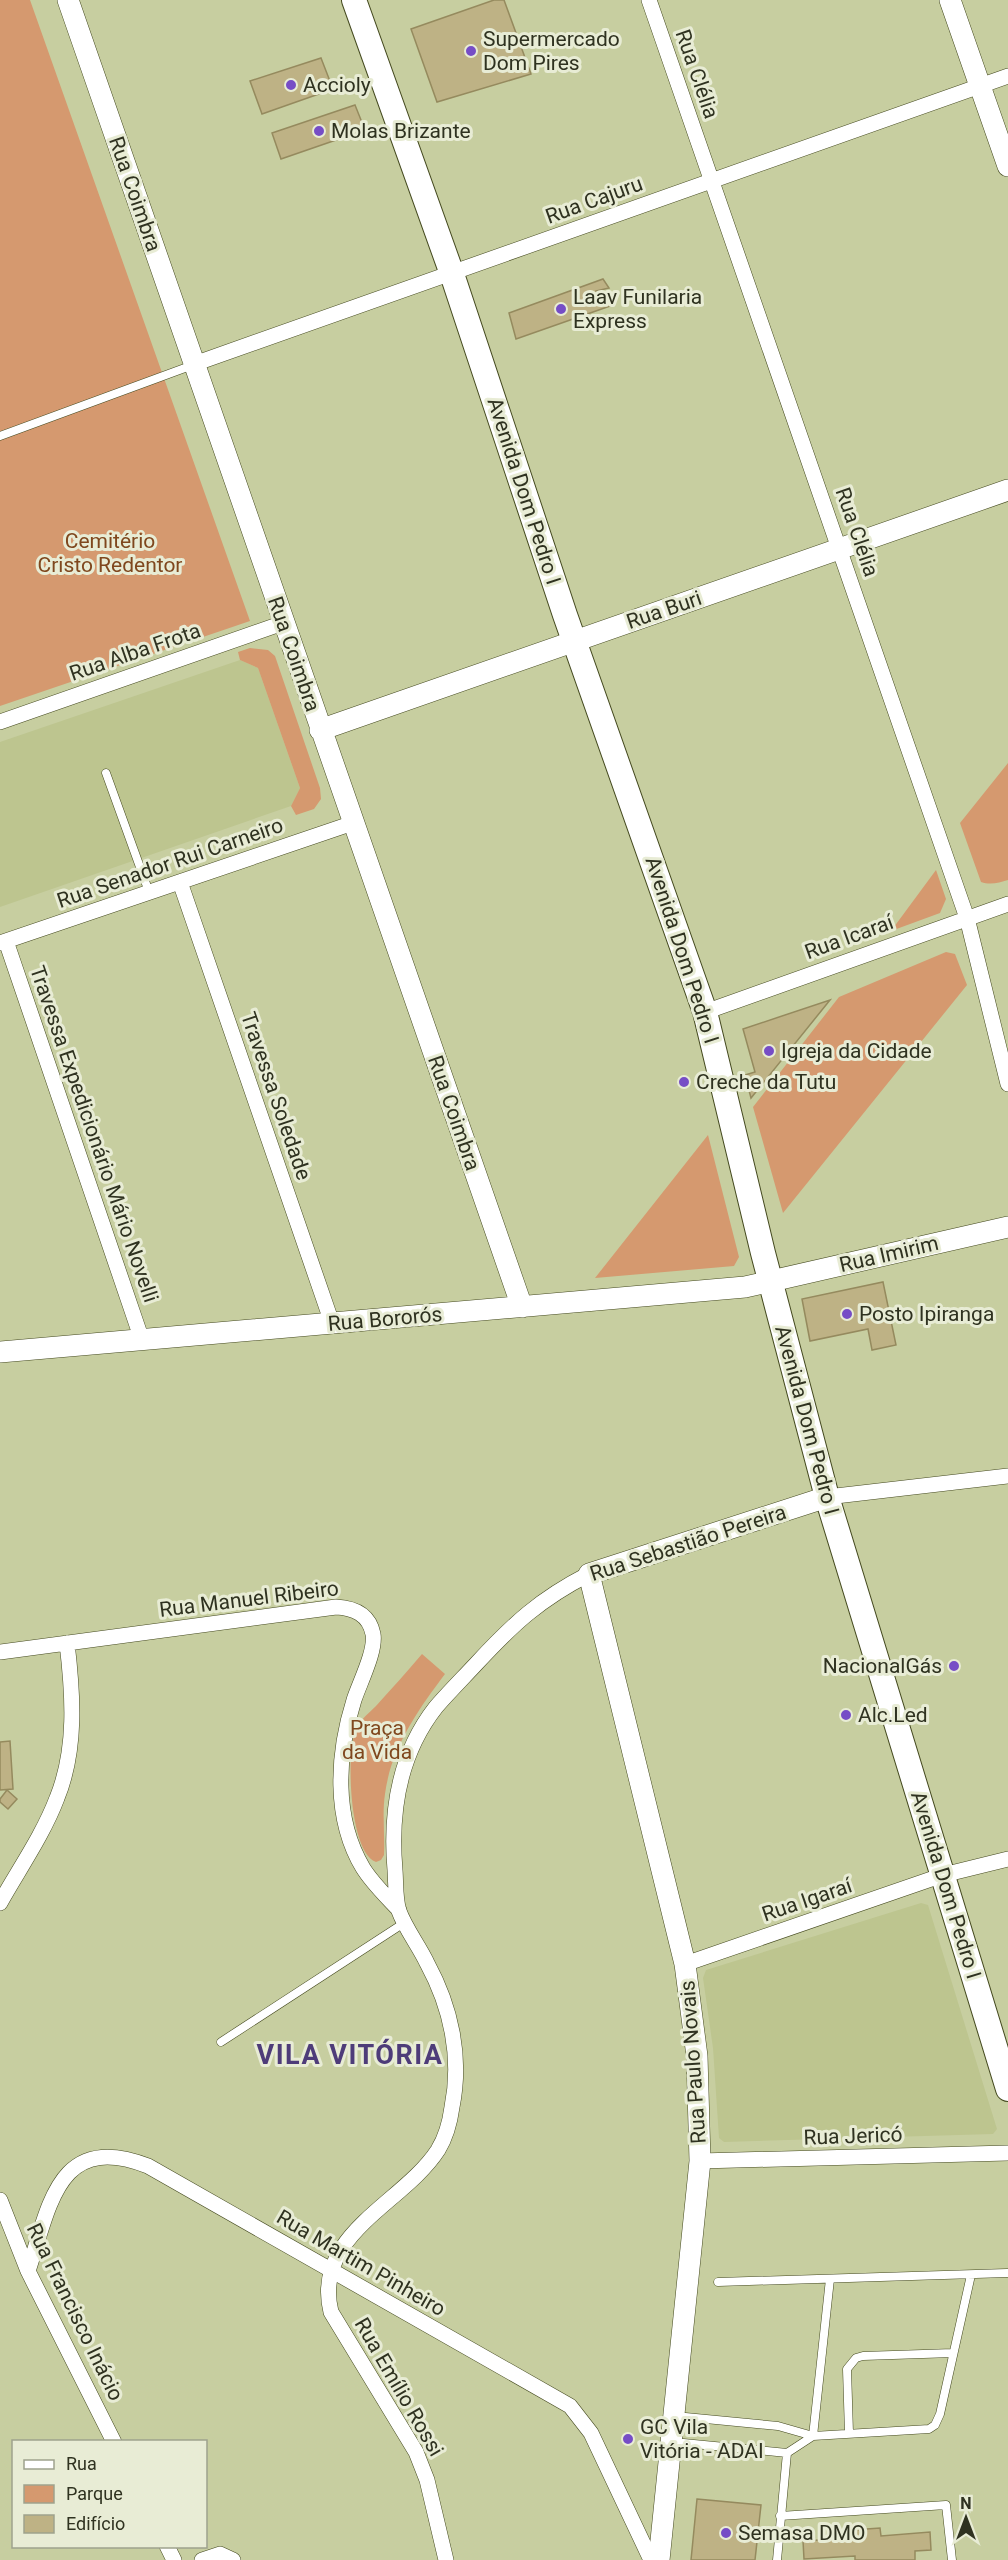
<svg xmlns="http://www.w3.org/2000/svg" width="1008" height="2560" viewBox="0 0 1008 2560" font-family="Roboto,sans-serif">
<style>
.built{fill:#bdc58f}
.green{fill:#d5996f}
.building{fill:#beb285;stroke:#958a5e;stroke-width:1.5}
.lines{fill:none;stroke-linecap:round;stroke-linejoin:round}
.lane-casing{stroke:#44491f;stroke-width:9}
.street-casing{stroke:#44491f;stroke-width:16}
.secondary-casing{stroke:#44491f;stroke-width:22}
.primary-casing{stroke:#44491f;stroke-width:26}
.lane{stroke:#fff;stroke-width:8}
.street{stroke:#fff;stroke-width:15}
.secondary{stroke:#fff;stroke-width:21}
.primary{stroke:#fff;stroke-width:24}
.poi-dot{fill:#764dc6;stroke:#e8ecd5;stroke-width:2}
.labels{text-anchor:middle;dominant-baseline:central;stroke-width:6;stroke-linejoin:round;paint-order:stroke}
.poi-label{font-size:21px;fill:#2f3220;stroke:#e8ecd5;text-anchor:start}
.street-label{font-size:21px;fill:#2f3220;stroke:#e8ecd5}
.park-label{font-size:21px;fill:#7f471d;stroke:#e8ecd5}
.district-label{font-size:27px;font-weight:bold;letter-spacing:1.5px;fill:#4e3c79;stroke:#e8ecd5}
</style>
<rect width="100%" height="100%" fill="#c7cea0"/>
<path class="built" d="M240,660L258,668L300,788L291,806L0,907V742Z
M921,1903L928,1905L997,2129L993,2134L724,2142L719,2138L713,2048L703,1978L706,1970Z"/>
<path class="green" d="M0,0H30L250,621L0,706Z
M250,648L268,650L275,656L320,788L321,799L314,809L296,815L291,806L300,788L258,668L240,660L238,652Z
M1008,763V880C999,883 990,885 981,882L960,823Z
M936,870L946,899L940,913L891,931Z
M946,952L955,954L967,985L783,1213L753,1107L839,997Z
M708,1135L739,1257L734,1266L595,1278Z
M422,1654L445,1674C418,1710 391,1748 385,1794C382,1814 385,1835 384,1855L381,1860L376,1862C349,1853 345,1749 357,1727C361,1719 370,1712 376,1706C391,1689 407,1672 422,1654Z"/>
<path class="building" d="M494,0H504L531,74L437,102L411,29Z
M321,58L333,89L262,114L250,81Z
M355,105L365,130L281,159L272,133Z
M603,279L609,288L596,291L599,298L609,294L613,305L516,339L509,313Z
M830,1000L751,1098L745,1075L755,1072L743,1029Z
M883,1282L896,1345L872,1350L868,1329L810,1341L802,1299Z
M10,1741L13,1789L0,1790V1742Z
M7,1790L17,1799L8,1809L0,1802V1799Z
M697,2499L761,2505L755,2560H691Z
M880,2528L881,2536L930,2532L931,2550L915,2551V2560H855V2556L804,2559L803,2541L853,2538V2530Z"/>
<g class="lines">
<g class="lane-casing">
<path id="lane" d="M0,436L193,365
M106,773L149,892
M221,2042L404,1923
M718,2282L1007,2273
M675,2416L778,2426L813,2436L929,2429L935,2425L940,2414L971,2275
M849,2433L847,2369L856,2358L863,2356L953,2353
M673,2442L787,2453L813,2436L830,2279
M780,2516L946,2505L952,2560
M777,2560L787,2453"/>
</g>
<g class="street-casing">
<path id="street" d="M649,0L967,918L1008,1084
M194,364L1008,76
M0,722L283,623
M180,882L332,1323
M6,941L142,1340
M0,943L353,823
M705,1012L1008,904
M827,1497L1008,1476
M0,1652L336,1607C354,1608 369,1614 373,1634C376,1651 360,1682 354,1700C337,1754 333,1818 363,1868C373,1884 387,1897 399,1910
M0,1903C19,1869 43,1835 57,1798C77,1749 73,1694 67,1643
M685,1964L943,1875L1008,1859
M700,2161L1008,2153
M0,2200L28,2271L114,2442
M28,2271C50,2205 58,2131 148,2166L570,2406L591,2433L651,2560
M167,2546L174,2560
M202,2560L220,2554L233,2560
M446,2560L427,2480L416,2452L331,2312C312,2234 403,2204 438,2150C446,2137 450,2122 452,2107C462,2057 451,2007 427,1963C419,1946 405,1928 399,1911C395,1899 396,1883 395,1870C390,1812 399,1754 436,1707C449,1692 463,1678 476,1664C513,1624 540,1599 589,1574"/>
</g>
<g class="secondary-casing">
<path id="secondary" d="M68,0L522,1307
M950,0L1008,166
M320,730L1008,490
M0,1352L745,1287L1008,1227
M659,2560L700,2161L697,2056L685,1964L589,1574L827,1497"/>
</g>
<g class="primary-casing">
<path id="primary" d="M354,0L452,274L565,615L705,1012L763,1253L827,1497L1008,2089"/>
</g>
<use href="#lane" class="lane"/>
<use href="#street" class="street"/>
<use href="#secondary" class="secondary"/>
<use href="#primary" class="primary"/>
</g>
<g class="poi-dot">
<circle cx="471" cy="51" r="6"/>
<circle cx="291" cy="85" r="6"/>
<circle cx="319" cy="131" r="6"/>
<circle cx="561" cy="309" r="6"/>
<circle cx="769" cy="1051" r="6"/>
<circle cx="684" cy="1082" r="6"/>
<circle cx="847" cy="1314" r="6"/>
<circle cx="954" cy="1666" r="6"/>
<circle cx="846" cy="1715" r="6"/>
<circle cx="628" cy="2439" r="6"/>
<circle cx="726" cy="2533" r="6"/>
</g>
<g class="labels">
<g class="poi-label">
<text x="483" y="39">Supermercado<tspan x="483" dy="24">Dom Pires</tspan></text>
<text x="303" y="85">Accioly</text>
<text x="331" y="131">Molas Brizante</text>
<text x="573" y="297">Laav Funilaria<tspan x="573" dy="24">Express</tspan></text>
<text x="781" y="1051">Igreja da Cidade</text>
<text x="696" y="1082">Creche da Tutu</text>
<text x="859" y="1314">Posto Ipiranga</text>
<text x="942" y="1666" text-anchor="end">NacionalGás</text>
<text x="858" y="1715">Alc.Led</text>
<text x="640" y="2427">GC Vila<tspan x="640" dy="24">Vitória - ADAI</tspan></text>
<text x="738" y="2533">Semasa DMO</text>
</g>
<g class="street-label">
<text transform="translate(697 74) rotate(71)">Rua Clélia</text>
<text transform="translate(135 194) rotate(71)">Rua Coimbra</text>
<text transform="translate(594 200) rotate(-20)">Rua Cajuru</text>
<text transform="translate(524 491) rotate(72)">Avenida Dom Pedro I</text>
<text transform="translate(857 532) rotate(71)">Rua Clélia</text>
<text transform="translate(664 610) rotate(-19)">Rua Buri</text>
<text transform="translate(135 652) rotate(-19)">Rua Alba Frota</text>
<text transform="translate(294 654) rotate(71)">Rua Coimbra</text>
<text transform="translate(170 863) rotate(-19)">Rua Senador Rui Carneiro</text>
<text transform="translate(849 937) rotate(-20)">Rua Icaraí</text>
<text transform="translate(682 950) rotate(72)">Avenida Dom Pedro I</text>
<text transform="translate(276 1096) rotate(71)">Travessa Soledade</text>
<text transform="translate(454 1113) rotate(71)">Rua Coimbra</text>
<text transform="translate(94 1134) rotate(71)">Travessa Expedicionário Mário Novelli</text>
<text transform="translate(889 1254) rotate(-13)">Rua Imirim</text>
<text transform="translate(385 1319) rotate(-5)">Rua Bororós</text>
<text transform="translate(807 1420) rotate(75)">Avenida Dom Pedro I</text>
<text transform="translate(688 1543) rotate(-18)">Rua Sebastião Pereira</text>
<text transform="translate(249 1599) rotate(-7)">Rua Manuel Ribeiro</text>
<text transform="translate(946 1885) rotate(73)">Avenida Dom Pedro I</text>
<text transform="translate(807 1900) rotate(-19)">Rua Igaraí</text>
<text transform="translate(693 2062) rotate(-94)">Rua Paulo Novais</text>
<text transform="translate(853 2136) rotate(-2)">Rua Jericó</text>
<text transform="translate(361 2263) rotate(30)">Rua Martim Pinheiro</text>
<text transform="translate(75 2312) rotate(64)">Rua Francisco Inácio</text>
<text transform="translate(399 2387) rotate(60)">Rua Emílio Rossi</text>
</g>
<g class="park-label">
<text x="110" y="541">Cemitério<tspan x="110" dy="24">Cristo Redentor</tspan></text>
<text x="377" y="1728">Praça<tspan x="377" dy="24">da Vida</tspan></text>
</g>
<g class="district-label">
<text x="350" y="2055">VILA VITÓRIA</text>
</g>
</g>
<rect x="12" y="2440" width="195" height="108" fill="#e8ecd5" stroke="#9ea28d" stroke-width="1.5"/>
<rect x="24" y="2460" width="30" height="9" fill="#ffffff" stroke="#9ea28d" stroke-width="1.5"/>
<text x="66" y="2470" font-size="18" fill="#2f3220">Rua</text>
<rect x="24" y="2485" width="30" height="18" fill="#d5996f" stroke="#9ea28d" stroke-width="1.5"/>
<text x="66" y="2500" font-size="18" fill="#2f3220">Parque</text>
<rect x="24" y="2515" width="30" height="18" fill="#beb285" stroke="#9ea28d" stroke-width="1.5"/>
<text x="66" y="2530" font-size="18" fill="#2f3220">Edifício</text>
<g transform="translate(966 2518)" stroke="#e8ecd5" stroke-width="4.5" paint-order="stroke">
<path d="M0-4.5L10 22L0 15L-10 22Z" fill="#2f3220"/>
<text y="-9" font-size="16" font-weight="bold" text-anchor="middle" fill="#2f3220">N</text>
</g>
</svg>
